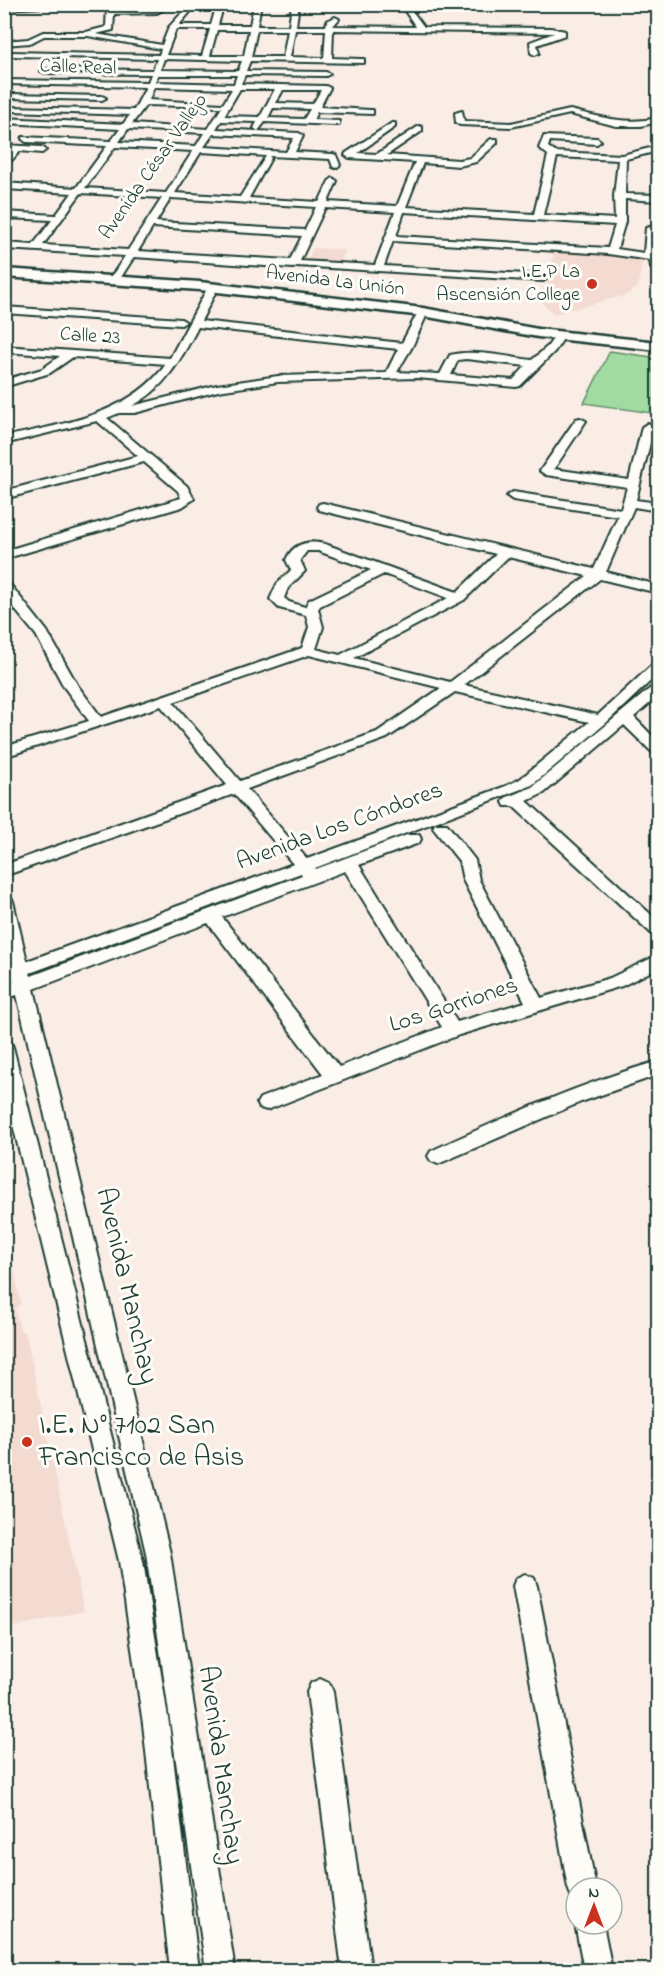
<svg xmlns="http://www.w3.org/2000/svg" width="663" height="1975" viewBox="0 0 663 1975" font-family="'Indie Flower',sans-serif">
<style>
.built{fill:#f4dbd1}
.green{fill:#a1dba1;stroke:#608c6a;stroke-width:1.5}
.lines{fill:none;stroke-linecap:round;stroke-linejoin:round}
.minor-casing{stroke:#1f3d34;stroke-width:4}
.major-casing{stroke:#1f3d34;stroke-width:5}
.minor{fill:#fdfcf7;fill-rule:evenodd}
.major{fill:#fdfcf7;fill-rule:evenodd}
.poi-dot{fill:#c8321e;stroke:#fdfcf7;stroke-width:2}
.labels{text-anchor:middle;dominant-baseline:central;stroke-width:6;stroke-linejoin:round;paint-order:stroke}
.far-street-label{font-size:20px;fill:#1f3d34;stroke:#fdfcf7}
.far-poi-label{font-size:20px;fill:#1f3d34;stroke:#fdfcf7;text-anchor:end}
.street-label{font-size:24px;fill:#1f3d34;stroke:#fdfcf7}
.near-street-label{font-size:28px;fill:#1f3d34;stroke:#fdfcf7}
.near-poi-label{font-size:28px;fill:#1f3d34;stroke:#fdfcf7;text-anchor:start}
</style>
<rect width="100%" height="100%" fill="#f9ede6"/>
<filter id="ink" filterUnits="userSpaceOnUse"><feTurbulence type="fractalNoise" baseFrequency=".0167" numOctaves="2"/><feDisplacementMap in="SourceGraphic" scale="12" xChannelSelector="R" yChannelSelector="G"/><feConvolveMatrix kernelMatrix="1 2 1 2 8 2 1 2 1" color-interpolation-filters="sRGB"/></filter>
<g filter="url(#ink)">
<path class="built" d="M313,248L346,250L340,263L307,261Z
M554,251L643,255L638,287L627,295L554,314L537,298L548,281Z
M4,1220L21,1304L15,1309L20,1330L26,1334L84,1611L5,1629Z"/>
<path class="green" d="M610,351L658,358V414L584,403Z"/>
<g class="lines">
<g class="minor-casing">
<path id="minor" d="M66,4L63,6L4,9V5Z
M107,4H113L114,10L156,9L164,4H173L157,13L114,14L113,30L96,34L162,45L169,27L190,4H197L179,25H211L217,4H224L218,25H250L254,4H261L257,26H289L292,4H299L296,26H326L327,21L335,17L339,19L333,26L416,27L400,4H407L424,27L551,28L565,31V35L537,45L539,53L535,55L531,53L530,42L554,33L333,30L332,58L361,59H364V63L250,61L246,71L326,72L330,74L326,76L245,75L241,84L326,86L330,88L320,107L370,110H373V114L317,112L313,120L339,121V125H336L265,122L258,131L254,128L257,122L221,121L216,129L299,133L303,136L295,152L333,154L336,155L340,165L336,168L333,167L330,159L269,156L271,158L249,198L319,202L329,181L333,178L337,181L328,202L397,206L415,162L349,158L345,155L346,153L392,123H395V127L358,153L377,154L419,126L422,127V131L387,155L459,160L470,158L491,139H497V143L476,162L459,166L423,163L406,207L534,214L548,155L539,148L544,136L597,138L601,141L597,144L550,141L548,147L555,152L622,155L658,146V151L626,159L625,194L658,195V201L625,199V222L617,249L644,253L646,228L654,226V255L658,256V272L651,268L650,260L608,254L393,241L384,266L543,275L548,278L543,281L297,266L293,268L134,257L118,282L114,283L109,280L125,256L4,249V243L33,245L52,220L4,218V212L56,215L72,193L4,189V183L76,188L107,146L26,142L22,139L23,137L111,141L120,129L4,123V118L123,124L130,115L12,111H9V107L134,110L146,87L4,84V80L148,82L151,74L45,73L41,71L45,69L153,70L157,59L13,56H10V52L159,55L161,49L88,36H44L30,43L4,45V41L28,39L43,32H86L106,27ZM176,29H210L202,56L166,55ZM217,30H249L244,56H210ZM257,30H288L283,57H251ZM295,30H326L324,58L290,57ZM164,59L242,61L238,71L160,70ZM158,75H237L234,84L155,82ZM154,87L232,89L223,104L149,100ZM240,89H275L260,117L224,116ZM283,90H321L313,104L276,103ZM146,105L220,107H222L208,129L132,124ZM273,108L310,109L304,119L268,118ZM128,129L204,133L196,146L119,142ZM213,134L294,138L286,152L204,147ZM115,147L193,151L166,193L85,188ZM201,152L266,156L240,197L175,193ZM557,157L618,160L614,196L615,219L543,215ZM81,193L162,198L128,250L43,245ZM171,198L316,207L305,230L156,222ZM325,208L395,212L375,265L300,261ZM404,212L615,225L608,248L396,236ZM153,227L302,236L290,260L138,251Z
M368,4H399L364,9L361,7Z
M433,4H441L444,8L439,9Z
M472,4H479L480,6L477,8Z
M10,94L102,96L106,98L102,100L7,98L6,96Z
M570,110C601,117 626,125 658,118V122L641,126H616L570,114L511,127L460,125L456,123L455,113L462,111L464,121L511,123Z
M4,145L42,147L46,150L42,153L20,151L4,169V160L11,151H4Z
M213,284L218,287L201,321L402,343L419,310H427L428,312L412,347L397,372L440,374L450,355C476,349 506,357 532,360L548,346L556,334H564L565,336L555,351L520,386L516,387L417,378L278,382L218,391L135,413H119L107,418L187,486L194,499L182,507L4,559V551L181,498L178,491L144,462L4,499V491L138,456L97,421L4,444V437C62,424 129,415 166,364L73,357L50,373L4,387V380L42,369L60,356L4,352V346L170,358L208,287ZM198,327L398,349L386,373L278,376L217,385L132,406C164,390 182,358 198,327ZM466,359L526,366L513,380L451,375L458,360Z
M4,307L181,319L186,322L181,325L4,313Z
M580,418L586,421L554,469L629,480L642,427L648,423L654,427L636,500L658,503V511L634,507L606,572L658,585V593L600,579L464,685L598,715L653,664L658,663V674L606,723L532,785L315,868L316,869L407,835H419L421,839L419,843L359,865L457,1022L525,1002L463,880L459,861L433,828L435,824H447L475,860L479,880L541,998L610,978L658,955V968L622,986L459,1035L267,1110L260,1108L257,1103L260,1098L323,1074L208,923L34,989L170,1553L235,1970H206L146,1553L17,995L4,999V986L14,982V979L4,982V969L11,967L4,940V895L10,897L13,901L27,961L293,864L234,794L4,876V865L227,785L161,706L4,757V747L89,721L64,687L36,635L4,596V582L9,583L47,631L78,686L101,717L302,648L309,627L306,615L279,608L270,599L277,584L291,570L286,560C293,543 308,540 325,544L457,592L496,554L319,510L317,507L319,504L323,503L594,569L618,516L513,500L507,496L513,492L621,509L627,487L546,475L540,471L576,419ZM307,551H318L371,570L309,600L305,607L289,602L284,598L288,588L305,571L300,560ZM508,557L587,576L450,682L354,658L464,600ZM384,574L448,598L340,655L316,649L323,627L318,609L320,606ZM309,655L441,688L377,732L240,781L173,702ZM455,692L589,722L520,779L506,786L307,859L247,789L387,738ZM345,871L442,1027L339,1067L222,917ZM301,873L302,875L31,976L30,973Z
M658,685V696L634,717L658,742V754L653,753L624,725L544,793L527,801L658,921V936L652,934L513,806H505L503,802L505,798L532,787L653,686Z
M4,1040L11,1042L13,1047L143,1561L169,1724L199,1970H170L143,1724L119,1561L4,1088Z
M658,1061V1075L581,1102L445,1161L438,1164L431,1161L428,1156L431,1151C505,1117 579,1084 658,1061Z
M525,1574L534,1578L537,1586L596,1888H576V1900L572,1898L568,1888L513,1586L516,1578Z
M320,1679L329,1683L333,1692L371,1970H342L307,1692L311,1683Z
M576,1921V1924H603L612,1970H584L575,1924Z"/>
</g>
<g class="major-casing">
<path id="major" d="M4,269L200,282L423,308L538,329L658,342V350L538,337L423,316L200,290L4,277Z"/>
</g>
<use href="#minor" class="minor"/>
<use href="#major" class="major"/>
</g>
</g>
<g class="poi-dot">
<circle cx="592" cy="284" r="6"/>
<circle cx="27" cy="1442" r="6"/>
</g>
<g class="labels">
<g class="far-street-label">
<text transform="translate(78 68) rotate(2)">Calle Real</text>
<text transform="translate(154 167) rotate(-55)">Avenida César Vallejo</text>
<text transform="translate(335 282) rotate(7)">Avenida La Unión</text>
<text transform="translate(90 337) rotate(4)">Calle 23</text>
</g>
<g class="far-poi-label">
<text x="580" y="272">I.E.P La<tspan x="580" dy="23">Ascensión College</tspan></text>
</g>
<g class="street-label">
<text transform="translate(340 827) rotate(-20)">Avenida Los Cóndores</text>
<text transform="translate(454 1006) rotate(-18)">Los Gorriones</text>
</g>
<g class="near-street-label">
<text transform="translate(126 1286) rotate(77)">Avenida Manchay</text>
<text transform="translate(220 1765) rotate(82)">Avenida Manchay</text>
</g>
<g class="near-poi-label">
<text x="39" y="1426">I.E. N° 7102 San<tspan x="39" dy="32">Francisco de Asis</tspan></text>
</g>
</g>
<rect width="663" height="1975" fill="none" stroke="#fdfcf7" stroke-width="24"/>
<rect x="12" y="12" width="639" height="1951" fill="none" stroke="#1f3d34" stroke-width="2" filter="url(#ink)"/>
<g transform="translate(594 1906)"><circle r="28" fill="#fdfcf7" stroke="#a4b0a9" stroke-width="1.5"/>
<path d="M0-4.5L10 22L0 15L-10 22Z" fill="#c8321e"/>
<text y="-9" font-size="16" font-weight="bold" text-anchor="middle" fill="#1f3d34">N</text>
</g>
</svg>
